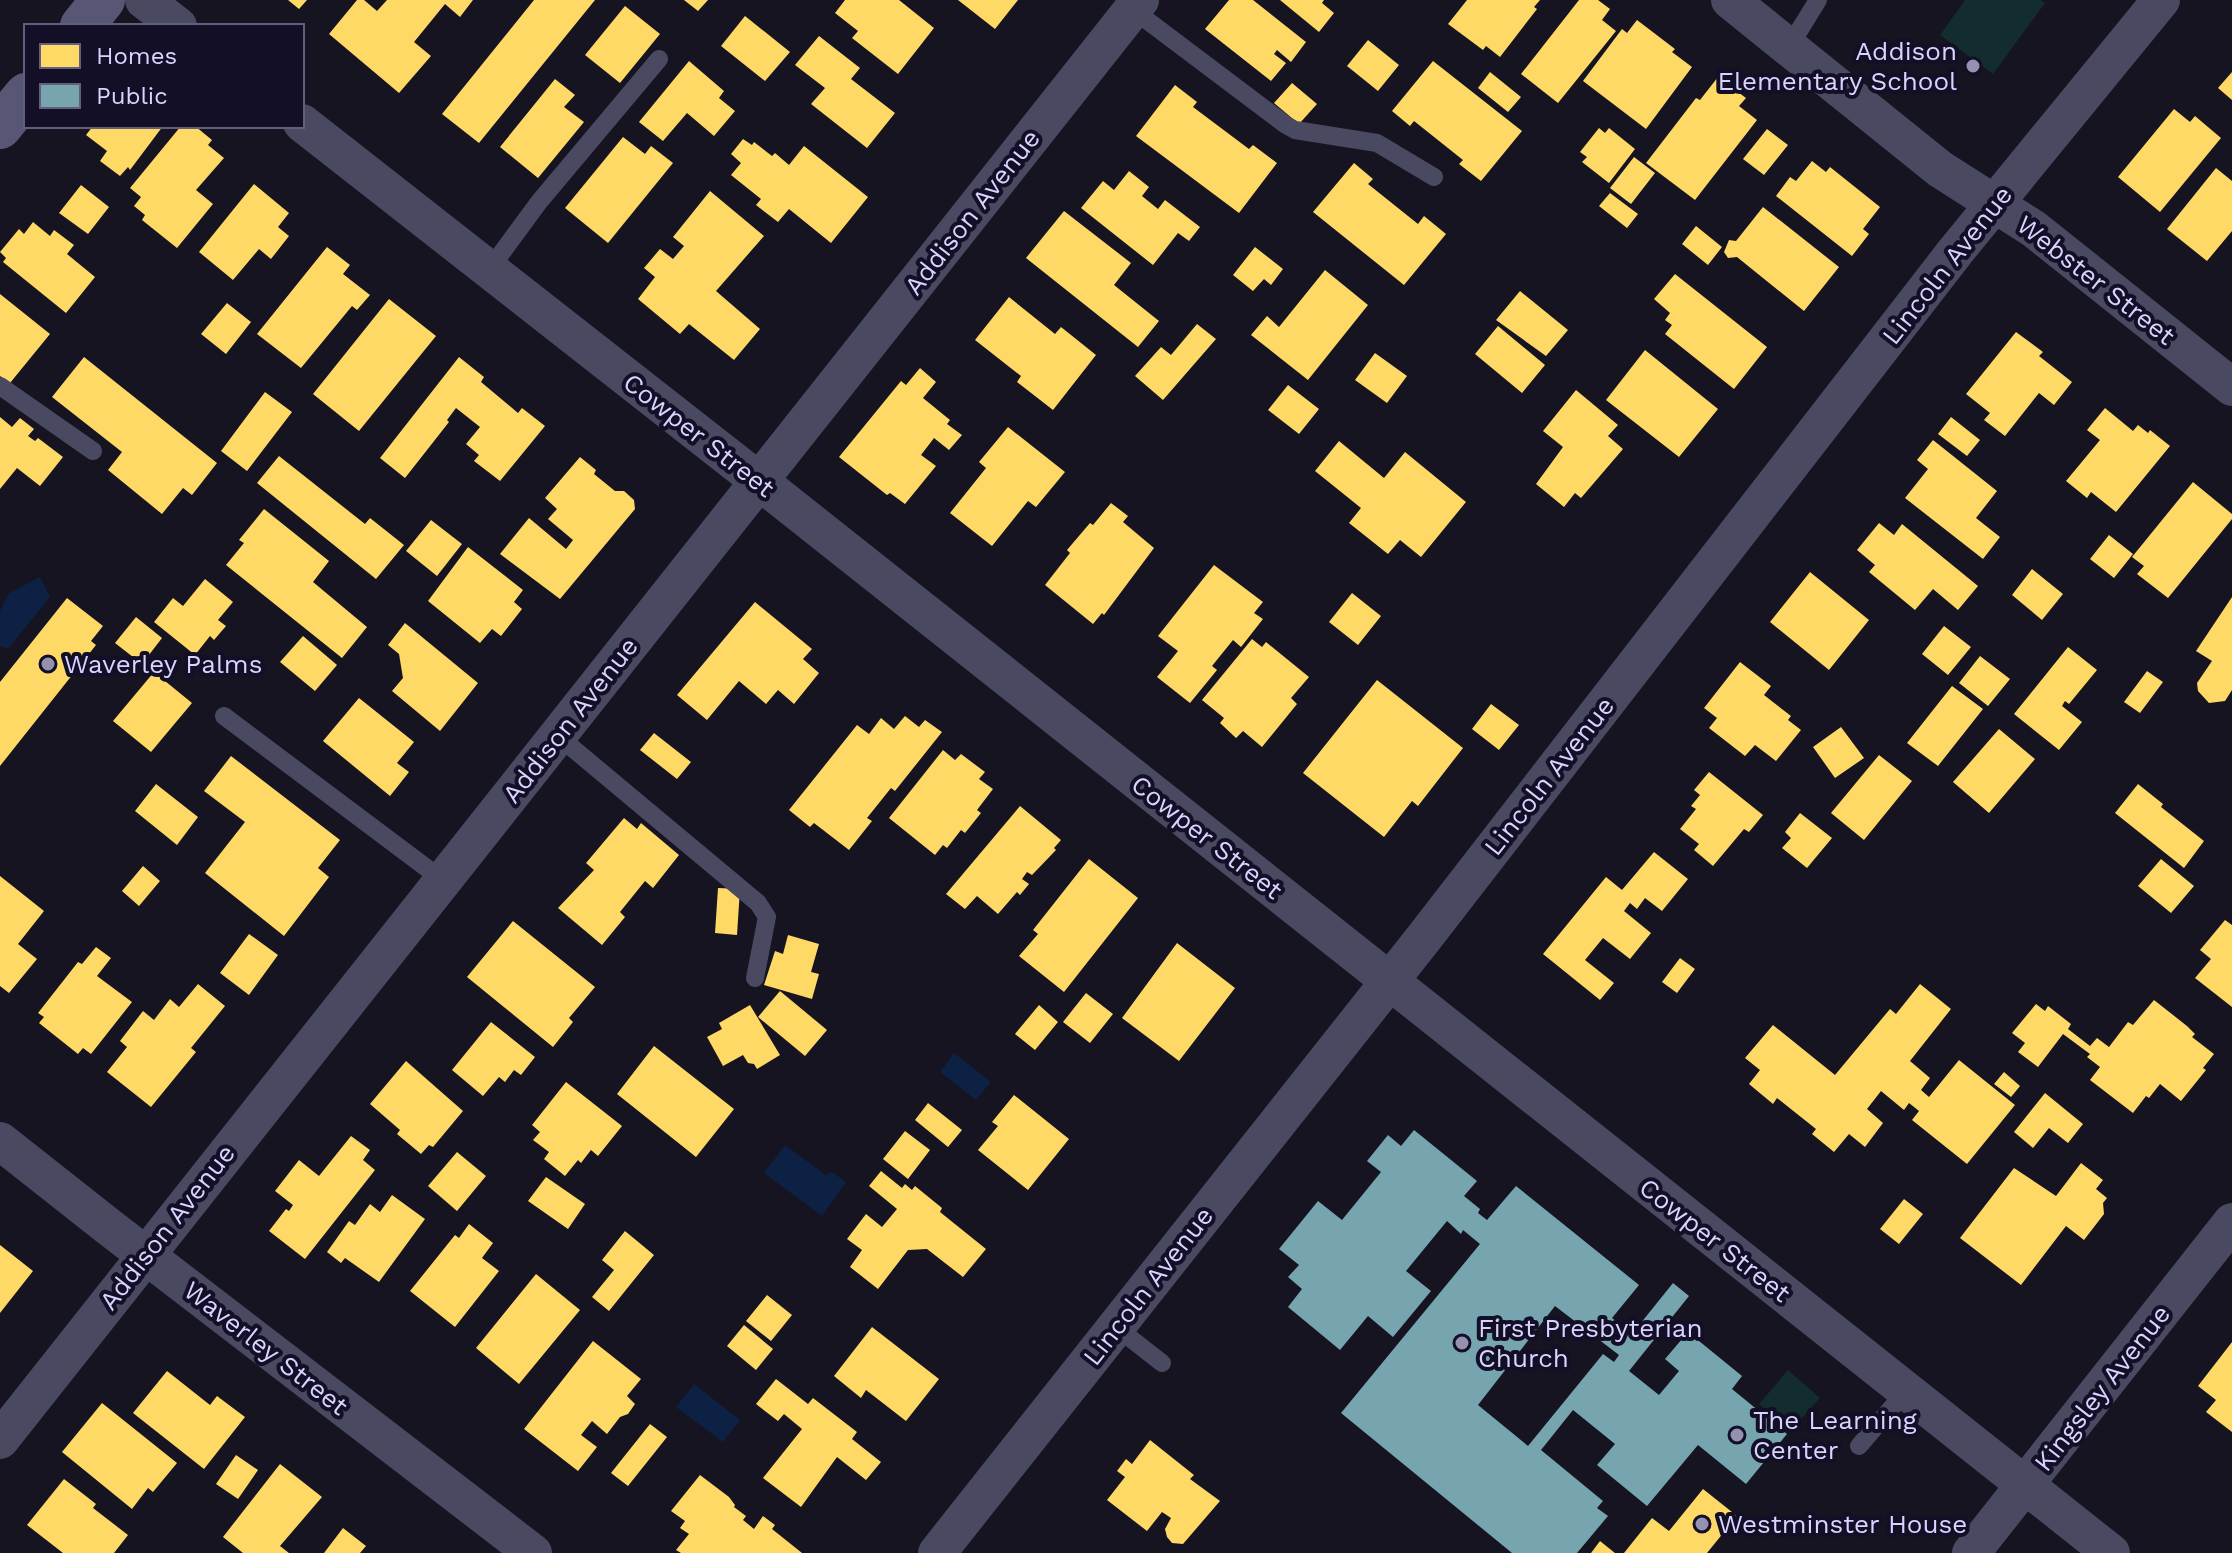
<svg xmlns="http://www.w3.org/2000/svg" width="2232" height="1553" viewBox="0 0 2232 1553" font-family="'Work Sans',sans-serif">
<style>
.green{fill:#132c2d}
.water{fill:#0d2144}
.homes{fill:#ffd966}
.public{fill:#76a5af;fill-rule:evenodd}
.lines{fill:none;stroke-linecap:round;stroke-linejoin:round}
.lane{stroke:#4a4962;stroke-width:18}
.street{stroke:#4a4962;stroke-width:38}
.secondary{stroke:#575674;stroke-width:44}
.poi-dot{fill:#9591b1;stroke:#130f26;stroke-width:3}
.labels{text-anchor:middle;dominant-baseline:central;stroke-width:8;stroke-linejoin:round;paint-order:stroke}
.poi-label{font-size:26px;fill:#d9d4ff;stroke:#130f26;text-anchor:start}
.street-label{font-size:26px;fill:#d9d4ff;stroke:#130f26}
</style>
<rect width="100%" height="100%" fill="#161421"/>
<path class="green" d="M1965,0H2041L2045,3L1993,74L1940,35Z
M1788,1370L1820,1398L1790,1431L1759,1404Z"/>
<path class="water" d="M40,577L50,597L8,649L0,646V611L9,593Z
M954,1053L991,1082L976,1100L940,1072Z
M785,1145L826,1175L832,1172L846,1182L822,1216L764,1173Z
M694,1384L740,1420L723,1442L676,1407Z"/>
<path class="homes" d="M288,0H307L299,9Z
M357,0H364L377,11L387,0H473L460,17L445,4L414,42L431,56L399,93L329,34Z
M534,0H595L479,143L442,114Z
M684,0H708L698,11Z
M845,0H899L934,28L898,74L852,38L858,31L835,13Z
M958,0H1018L995,29Z
M1229,0H1253L1306,42L1291,62L1277,50L1274,54L1286,63L1271,81L1205,29Z
M1280,0H1324L1322,3L1334,13L1319,32Z
M1467,0H1540L1534,7L1537,9L1500,57L1486,46L1483,50L1448,24Z
M1579,0H1598L1610,9L1602,20L1616,31L1558,103L1521,74Z
M625,6L660,34L620,83L585,55Z
M745,16L790,52L765,81L721,46Z
M1637,20L1675,49L1672,52L1692,67L1646,129L1583,81L1622,29L1627,33Z
M819,36L860,68L851,79L895,113L867,148L811,104L825,88L795,65Z
M1368,40L1399,65L1378,91L1347,66Z
M689,61L724,91L719,98L735,111L714,136L687,113L663,141L639,122Z
M1433,61L1522,131L1481,181L1459,164L1463,160L1414,121L1410,126L1392,111Z
M1490,72L1521,97L1508,112L1478,88Z
M2232,72V100L2218,88Z
M1718,77L1746,98L1739,106L1757,120L1695,200L1646,163L1696,98L1700,100Z
M555,79L575,95L564,107L584,122L538,178L500,147Z
M1292,83L1317,104L1299,124L1274,103Z
M1175,85L1197,102L1193,107L1249,149L1253,145L1277,163L1239,213L1136,136Z
M2174,109L2190,122L2195,116L2221,138L2160,212L2118,177Z
M93,126H163L130,170L128,167L120,176L100,161L107,151L86,135Z
M181,126H195L212,140L208,145L224,158L196,190L213,204L177,248L142,220L145,215L134,206L141,197L130,188Z
M1599,128L1605,133L1609,128L1635,149L1609,183L1582,162L1587,157L1580,152Z
M1767,129L1788,145L1764,175L1743,159Z
M623,137L645,154L651,146L673,163L608,243L565,208Z
M743,139L752,145L754,142L772,156L775,153L789,165L804,146L868,197L831,243L789,209L778,222L756,205L761,199L731,175L741,163L731,154Z
M1634,157L1655,173L1631,204L1610,188Z
M1812,161L1826,172L1830,167L1880,207L1863,229L1869,234L1852,256L1776,196L1790,177L1796,181Z
M1354,163L1373,179L1368,184L1418,224L1424,216L1446,234L1404,285L1313,212Z
M2216,168L2232,181V231L2207,261L2167,229Z
M1129,171L1149,187L1142,196L1158,209L1165,200L1200,227L1189,241L1178,233L1153,265L1081,208L1103,181L1114,190Z
M254,184L289,213L278,227L289,236L271,259L259,249L233,280L199,252Z
M81,185L109,207L88,234L59,213Z
M710,191L764,236L716,291L760,329L734,360L689,324L680,334L638,299L655,277L644,268L660,249L673,259L684,246L673,237Z
M1610,193L1638,214L1627,228L1599,206Z
M1763,207L1839,267L1804,311L1737,257L1728,258L1724,252L1729,240L1736,241Z
M1064,211L1131,263L1114,285L1159,321L1138,347L1026,258Z
M33,222L50,236L54,230L74,245L67,254L95,277L66,313L3,262L6,258L0,252L19,229L24,234Z
M1696,226L1722,247L1708,265L1682,244Z
M327,247L350,265L343,274L370,295L357,310L352,306L301,368L257,334Z
M1255,247L1283,269L1271,285L1264,279L1253,291L1233,275Z
M1325,270L1368,305L1308,380L1251,335L1267,316L1279,327Z
M1675,274L1767,347L1734,389L1665,334L1672,325L1665,320L1670,313L1654,299Z
M1520,291L1568,330L1546,356L1496,320Z
M0,294L50,334L10,383L0,376Z
M1009,297L1055,334L1061,327L1096,355L1053,410L1017,382L1021,376L975,340Z
M389,299L436,336L359,431L313,394Z
M227,303L251,322L226,354L201,334Z
M1197,324L1216,339L1163,400L1135,376L1161,347L1171,355Z
M1498,326L1545,365L1522,393L1475,354Z
M2016,332L2043,352L2039,356L2072,382L2054,405L2039,393L2005,436L1984,420L1990,413L1966,394Z
M1645,350L1718,409L1679,457L1606,400Z
M1375,353L1407,376L1387,403L1355,380Z
M84,357L217,463L192,495L183,488L162,514L108,470L122,452L52,397Z
M459,357L484,377L481,382L518,413L522,408L545,426L500,481L474,461L479,455L466,444L480,427L456,408L447,420L449,422L405,478L380,458Z
M920,368L936,382L923,398L950,420L947,424L962,435L949,450L934,438L921,455L936,466L905,504L890,493L887,495L839,457L901,381L906,385Z
M1288,385L1319,409L1299,434L1268,410Z
M1576,390L1618,425L1608,436L1623,449L1581,498L1575,493L1564,507L1536,484L1563,447L1543,431Z
M265,392L292,412L247,471L221,451Z
M2105,408L2133,431L2138,425L2148,433L2150,430L2170,446L2116,512L2091,492L2087,498L2066,481L2100,440L2087,430Z
M0,417L12,427L20,418L34,429L28,436L35,441L38,438L63,457L40,486L17,468L0,489Z
M1951,417L1980,440L1967,456L1938,434Z
M1008,427L1065,472L1036,507L1028,501L992,546L950,513L986,468L979,462Z
M1933,440L1997,491L1976,518L2000,537L1983,559L1905,498L1928,469L1917,460Z
M1339,441L1384,478L1405,452L1466,502L1421,557L1400,540L1388,554L1349,523L1361,508L1315,471Z
M279,456L365,524L370,518L404,545L376,579L257,483Z
M580,457L596,470L594,474L615,491H624L634,500L635,509L560,599L500,554L529,518L566,549L573,540L548,519L557,509L545,498Z
M2193,482L2232,514V519L2168,598L2137,574L2144,566L2132,557Z
M1111,503L1128,516L1123,522L1154,548L1104,615L1102,613L1093,624L1045,585L1070,553L1067,550L1090,523L1093,525Z
M264,509L329,561L313,582L367,627L342,658L226,565L244,543L239,540Z
M431,520L462,544L437,576L406,551Z
M1879,523L1894,535L1902,524L1978,586L1958,610L1933,589L1915,610L1869,572L1875,565L1857,550Z
M2109,535L2133,554L2114,578L2090,559Z
M468,547L523,590L514,602L522,609L501,636L492,629L480,643L428,601Z
M1214,565L1263,602L1254,613L1263,619L1241,647L1233,640L1212,666L1217,670L1190,703L1157,677L1178,651L1158,636Z
M2032,569L2063,594L2042,620L2012,595Z
M1810,572L1869,620L1829,670L1770,622Z
M205,579L233,602L218,620L226,626L214,640L210,636L195,655L154,622L173,598L183,606Z
M1352,593L1381,616L1358,645L1329,622Z
M2232,597V690L2225,701L2209,703L2198,691L2197,683L2212,661L2196,651Z
M67,598L103,626L91,641L96,645L0,766V682Z
M755,602L812,649L803,659L819,673L794,704L778,690L766,704L739,681L707,720L677,695Z
M136,617L162,638L142,664L115,643Z
M405,623L478,683L440,731L392,691L403,678L399,654L388,645Z
M1944,626L1971,647L1948,675L1922,654Z
M303,636L337,665L315,691L280,662Z
M1252,639L1262,647L1266,642L1309,677L1291,698L1297,704L1262,747L1243,731L1236,738L1220,723L1224,718L1202,700Z
M2068,647L2097,670L2069,704L2065,701L2062,706L2082,722L2059,750L2014,714Z
M1980,656L2010,679L1988,706L1959,683Z
M1740,662L1771,686L1764,695L1791,716L1788,720L1801,730L1776,761L1755,745L1745,756L1709,728L1717,718L1704,708Z
M2147,671L2163,682L2140,713L2124,702Z
M154,672L192,703L151,752L113,721Z
M1377,680L1463,748L1418,806L1412,801L1384,837L1303,773Z
M1952,686L1983,709L1938,766L1907,743Z
M359,698L414,742L397,763L409,772L390,796L323,741Z
M1491,704L1519,725L1499,750L1472,729Z
M905,716L919,727L925,720L942,732L895,791L891,788L867,818L872,821L849,850L814,823L810,827L789,810L857,725L869,734L881,718L894,729Z
M1841,727L1864,758L1835,778L1813,747Z
M1999,729L2035,759L1989,813L1953,782Z
M654,733L691,762L677,779L640,750Z
M943,750L955,760L961,754L985,772L979,779L993,789L977,810L981,813L965,833L961,830L947,848L943,845L935,855L889,818Z
M1879,755L1912,781L1864,840L1831,813Z
M231,756L340,840L318,868L329,877L284,936L205,873L245,822L204,791Z
M1709,772L1763,815L1749,832L1744,829L1713,866L1694,850L1699,844L1680,829L1696,809L1691,806L1700,795L1694,790Z
M156,784L198,817L177,845L135,811Z
M2138,784L2163,804L2161,807L2204,841L2184,868L2115,813Z
M1020,806L1061,840L1054,848L1056,850L1032,875L1027,872L1022,879L1029,884L1020,895L1017,892L998,914L977,896L965,909L946,894Z
M1800,813L1832,838L1807,868L1782,848L1791,838L1785,832Z
M624,818L637,829L641,823L679,855L653,888L645,881L620,912L625,917L602,945L558,908L594,870L586,863Z
M1654,852L1688,879L1662,911L1645,898L1637,909L1630,903L1624,911L1651,933L1630,959L1603,938L1585,960L1614,983L1600,1000L1543,954L1606,877L1622,890Z
M1089,859L1138,898L1064,992L1019,956L1038,934L1033,930Z
M2161,859L2194,886L2171,913L2138,886Z
M143,866L160,881L139,906L122,891Z
M0,876L44,911L18,944L37,959L9,993L0,986Z
M718,888L740,889L737,935L715,933Z
M2225,920L2232,925V1007L2195,978L2211,959L2200,950Z
M513,921L595,987L569,1018L573,1022L553,1047L467,977Z
M249,934L278,955L249,995L220,973Z
M788,935L819,944L811,972L819,974L812,999L764,985L775,951L783,954Z
M1177,943L1235,988L1179,1061L1122,1018Z
M96,947L111,958L97,976L132,1002L91,1054L83,1048L78,1054L39,1023L44,1017L38,1013L78,962L82,964Z
M1680,958L1695,969L1677,993L1662,982Z
M198,984L225,1006L191,1048L196,1052L151,1107L107,1072L127,1047L120,1041L143,1011L154,1020L170,999L179,1007Z
M1920,984L1951,1009L1910,1061L1930,1078L1921,1090L1929,1097L1959,1060L2015,1105L1967,1164L1912,1120L1919,1111L1909,1103L1904,1110L1881,1091L1867,1109L1883,1123L1865,1147L1849,1134L1834,1152L1812,1134L1816,1129L1777,1098L1773,1104L1749,1084L1760,1070L1745,1058L1773,1025L1835,1075L1890,1009L1896,1014Z
M780,991L827,1030L805,1056L758,1017Z
M1086,993L1113,1014L1090,1043L1063,1022Z
M2154,1000L2187,1026L2195,1034L2192,1037L2214,1054L2203,1068L2206,1070L2181,1101L2160,1084L2149,1098L2146,1096L2133,1113L2090,1080L2100,1067L2087,1057L2090,1054L2063,1034L2038,1067L2018,1052L2025,1043L2012,1033L2036,1004L2045,1011L2048,1006L2071,1024L2068,1029L2090,1046L2097,1038L2109,1047L2128,1022L2133,1025Z
M750,1005L780,1055L757,1069L754,1064L748,1063L743,1055L723,1066L707,1037L722,1029L719,1023Z
M1039,1005L1058,1022L1035,1050L1015,1034Z
M491,1022L535,1057L521,1075L514,1070L505,1082L499,1077L483,1096L452,1070Z
M654,1046L734,1109L696,1157L617,1094Z
M406,1061L463,1111L433,1147L429,1145L421,1154L397,1134L400,1130L370,1104Z
M2004,1072L2020,1086L2011,1097L1994,1084Z
M566,1082L622,1126L598,1156L591,1150L581,1163L578,1160L565,1176L544,1159L549,1152L533,1140L540,1132L532,1125Z
M2045,1093L2083,1124L2068,1143L2049,1128L2033,1148L2014,1132Z
M1014,1095L1069,1139L1028,1190L978,1150L998,1126L992,1122Z
M928,1103L962,1130L948,1147L915,1120Z
M905,1131L930,1150L908,1179L883,1159Z
M351,1136L370,1150L363,1160L375,1170L305,1259L269,1231L286,1209L289,1211L293,1205L275,1191L299,1160L319,1176Z
M457,1152L486,1176L457,1211L428,1186Z
M2081,1163L2103,1180L2096,1189L2107,1198L2103,1203L2104,1214L2084,1240L2066,1226L2021,1285L1960,1238L2014,1168L2056,1196Z
M881,1171L902,1188L905,1184L912,1190L915,1186L942,1208L940,1212L986,1249L963,1277L927,1249L908,1250L878,1289L850,1267L862,1250L847,1239L866,1214L882,1227L897,1209L869,1186Z
M546,1177L585,1204L568,1229L528,1201Z
M392,1195L425,1219L379,1282L345,1258L341,1263L327,1252L349,1221L355,1225L370,1204L380,1212Z
M1904,1199L1923,1214L1899,1244L1880,1229Z
M469,1224L493,1243L482,1258L499,1271L455,1327L410,1291L455,1235L459,1238Z
M625,1231L654,1255L609,1311L592,1297L614,1270L602,1260Z
M0,1245L33,1271L0,1313Z
M536,1274L580,1310L519,1384L476,1348Z
M767,1295L792,1315L771,1341L746,1321Z
M744,1325L773,1349L756,1370L727,1346Z
M872,1327L939,1379L906,1421L866,1390L861,1398L834,1376Z
M593,1341L641,1379L627,1396L635,1404L628,1414L620,1417L607,1434L592,1421L581,1435L597,1447L578,1471L524,1429Z
M2232,1342V1432L2206,1412L2216,1400L2198,1386Z
M167,1371L210,1405L217,1396L245,1417L204,1469L133,1413Z
M776,1379L808,1404L813,1398L857,1432L852,1439L881,1462L866,1480L837,1457L801,1507L763,1478L802,1429L784,1414L778,1421L756,1404Z
M102,1403L177,1463L153,1492L148,1488L132,1509L62,1452Z
M650,1424L667,1437L628,1486L611,1473Z
M1150,1440L1194,1475L1190,1479L1220,1501L1183,1544L1172,1543L1167,1537L1165,1529L1171,1518L1162,1512L1147,1531L1107,1500L1125,1477L1117,1471L1126,1459L1132,1464Z
M236,1455L258,1470L238,1499L216,1484Z
M280,1464L322,1497L280,1546L289,1553H243L223,1537Z
M700,1475L729,1497L735,1505L734,1507L746,1516L743,1520L754,1529L763,1516L775,1525L772,1529L802,1553H681L676,1550L689,1534L680,1528L685,1521L671,1511Z
M64,1479L96,1504L93,1508L128,1535L114,1553H63L27,1525Z
M1703,1489L1737,1516L1707,1553H1624L1652,1518L1669,1531Z
M343,1528L366,1546L360,1553H324Z
M1600,1541L1615,1553H1591Z"/>
<path class="public" d="M1414,1130L1477,1181L1464,1196L1480,1209L1478,1213L1487,1220L1516,1186L1639,1285L1612,1318L1632,1334L1673,1283L1689,1296L1629,1371L1659,1395L1679,1371L1665,1359L1688,1332L1742,1376L1732,1389L1787,1434L1746,1484L1698,1445L1647,1506L1597,1465L1615,1444L1573,1410L1541,1450L1603,1501L1597,1508L1608,1516L1577,1553H1512L1341,1413L1480,1244L1463,1230L1461,1234L1447,1221L1406,1271L1431,1291L1393,1337L1368,1316L1340,1350L1288,1307L1302,1289L1288,1277L1299,1265L1279,1249L1318,1201L1342,1220L1381,1172L1367,1161L1388,1135L1401,1146ZM1555,1306L1619,1355L1614,1362L1603,1354L1528,1446L1478,1405Z"/>
<g class="lines">
<path class="lane" d="M1132,9L1286,125L1295,130L1377,143L1434,177
M1789,47L1818,0
M489,270L539,202L659,59
M0,386L93,451
M224,716L444,881
M558,736L758,903L767,917L755,978
M1116,1327L1162,1363
M1859,1446L1906,1391"/>
<path class="street" d="M144,0L178,26
M1730,0L1940,169L2034,229L2232,387
M302,123L759,481L2111,1553
M0,1141L109,1227L533,1553
M0,1440L1140,0
M937,1553L1423,939L1955,252L2161,0
M1971,1553L2232,1222"/>
<path class="secondary" d="M82,26L103,0
M0,127L26,95"/>
</g>
<g class="poi-dot">
<circle cx="1973" cy="66" r="8"/>
<circle cx="48" cy="664" r="8"/>
<circle cx="1462" cy="1343" r="8"/>
<circle cx="1737" cy="1435" r="8"/>
<circle cx="1702" cy="1524" r="8"/>
</g>
<g class="labels">
<g class="poi-label">
<text x="1957" y="51" text-anchor="end">Addison<tspan x="1957" dy="30">Elementary School</tspan></text>
<text x="64" y="664">Waverley Palms</text>
<text x="1478" y="1328">First Presbyterian<tspan x="1478" dy="30">Church</tspan></text>
<text x="1753" y="1420">The Learning<tspan x="1753" dy="30">Center</tspan></text>
<text x="1718" y="1524">Westminster House</text>
</g>
<g class="street-label">
<text transform="translate(972 212) rotate(-52)">Addison Avenue</text>
<text transform="translate(1947 265) rotate(-52)">Lincoln Avenue</text>
<text transform="translate(2096 280) rotate(38)">Webster Street</text>
<text transform="translate(699 435) rotate(38)">Cowper Street</text>
<text transform="translate(570 720) rotate(-52)">Addison Avenue</text>
<text transform="translate(1549 776) rotate(-52)">Lincoln Avenue</text>
<text transform="translate(1207 837) rotate(38)">Cowper Street</text>
<text transform="translate(167 1227) rotate(-52)">Addison Avenue</text>
<text transform="translate(1715 1240) rotate(38)">Cowper Street</text>
<text transform="translate(1148 1286) rotate(-52)">Lincoln Avenue</text>
<text transform="translate(266 1348) rotate(38)">Waverley Street</text>
<text transform="translate(2102 1388) rotate(-52)">Kingsley Avenue</text>
</g>
</g>
<rect x="24" y="24" width="280" height="104" fill="#130f26" stroke="#625e7d" stroke-width="2"/>
<rect x="40" y="44" width="40" height="24" fill="#ffd966" stroke="#625e7d" stroke-width="2"/>
<text x="96" y="64" font-size="24" fill="#d9d4ff">Homes</text>
<rect x="40" y="84" width="40" height="24" fill="#76a5af" stroke="#625e7d" stroke-width="2"/>
<text x="96" y="104" font-size="24" fill="#d9d4ff">Public</text>
</svg>
